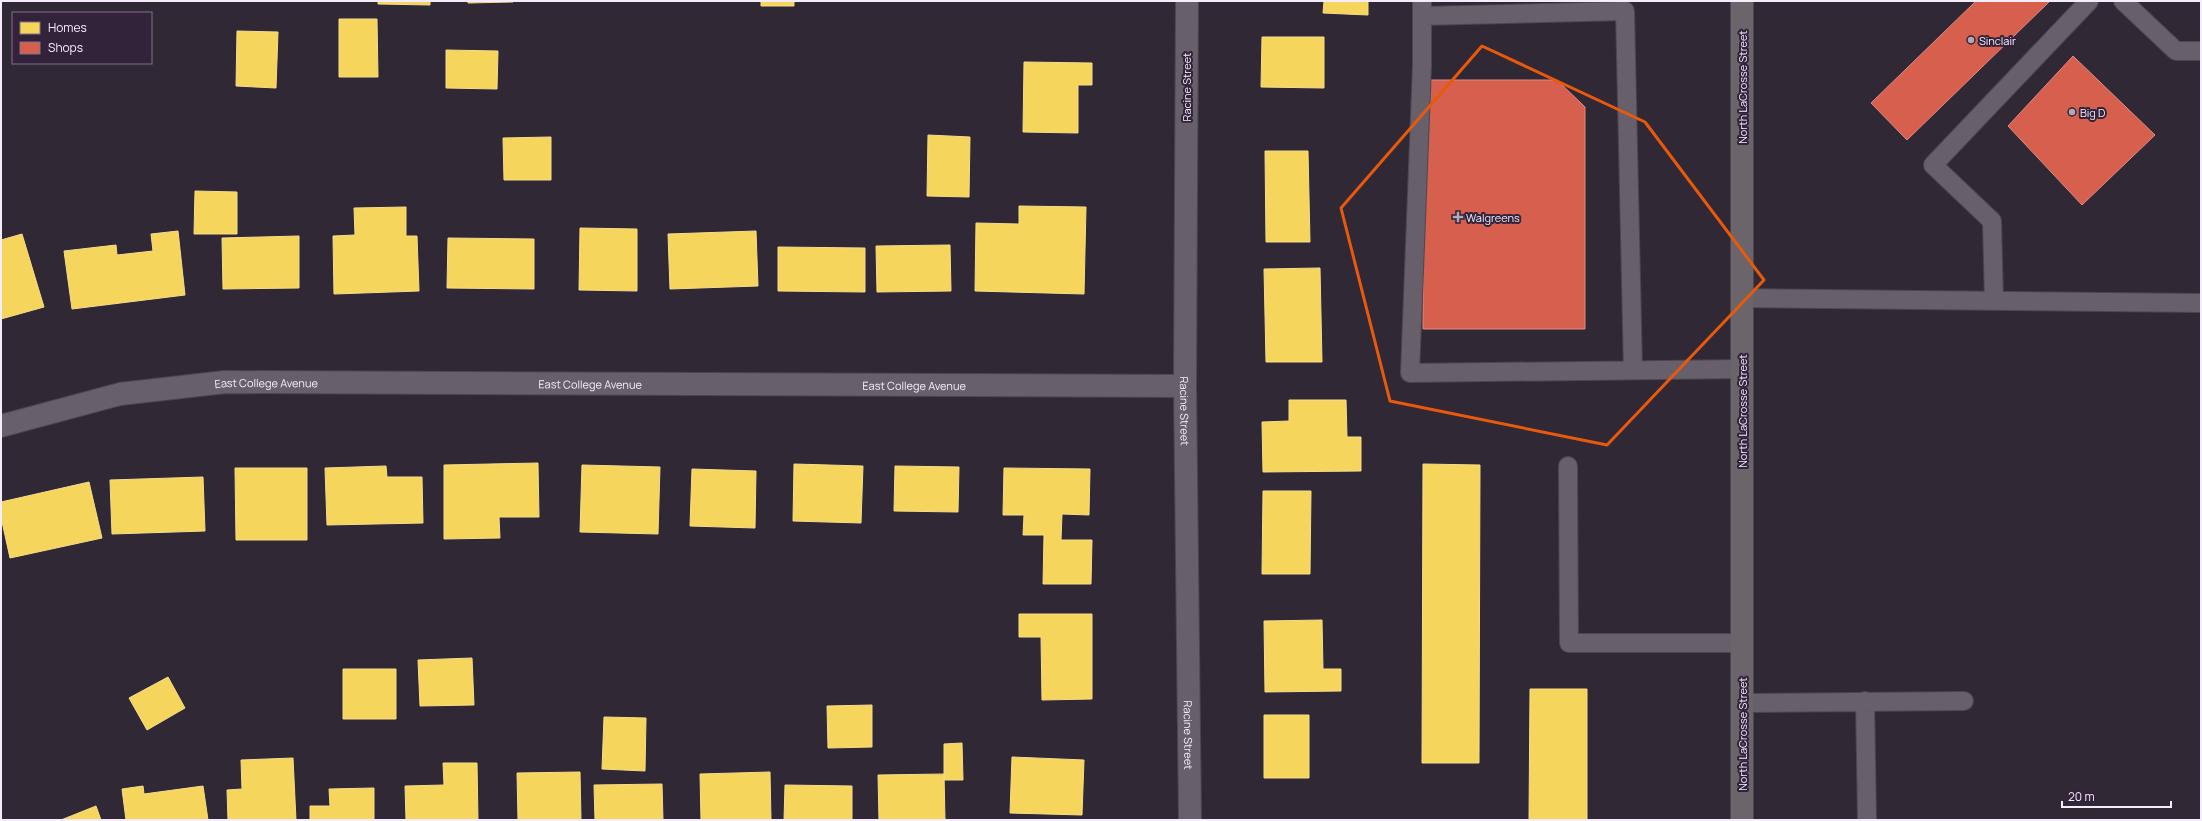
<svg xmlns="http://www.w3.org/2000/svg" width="2202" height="821" viewBox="0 0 2202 821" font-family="Manrope,sans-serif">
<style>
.homes{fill:#f6d55c;stroke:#f6dc8c}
.shops{fill:#d6604d;stroke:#e08a82}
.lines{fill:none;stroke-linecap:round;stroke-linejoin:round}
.lane-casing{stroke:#4d4651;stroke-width:20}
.street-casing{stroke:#4d4651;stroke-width:24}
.secondary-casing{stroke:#4d4651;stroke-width:24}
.lane{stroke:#67606b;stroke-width:18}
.street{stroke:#67606b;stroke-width:22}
.secondary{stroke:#6b646b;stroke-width:22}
.marked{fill:none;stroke:#e8590c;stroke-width:3;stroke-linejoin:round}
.poi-dot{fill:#b1a7b6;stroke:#32233a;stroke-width:1.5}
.labels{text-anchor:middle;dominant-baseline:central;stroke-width:4;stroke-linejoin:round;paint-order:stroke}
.poi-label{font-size:11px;fill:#f6ecfc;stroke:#32233a;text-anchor:start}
.street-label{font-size:11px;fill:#f6ecfc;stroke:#32233a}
</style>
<rect width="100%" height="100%" fill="#312835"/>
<path class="homes" d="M378,1H430V5L378,4Z
M468,1H513V2L468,3Z
M761,1H794V6H761Z
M1324,1H1368V15L1323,13Z
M339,19H377L378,77H339Z
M237,31L278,32L276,88L236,86Z
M1262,37H1324V88L1261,87Z
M446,50L498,51L497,89L446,88Z
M1024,62L1092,63V85H1078V133L1023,132Z
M928,135L970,137L969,197L927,196Z
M551,137V180H504L503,138Z
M1265,151H1308L1310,242H1266Z
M195,191L237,192V234H194Z
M1019,206L1086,207L1084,294L975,291L976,223L1019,224Z
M406,207V236H417L419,291L334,294L333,236L355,235L354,208Z
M580,228L637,229V291L579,290Z
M178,231L185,295L72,309L64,251L116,245L117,255L153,251L151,234Z
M756,231L758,286L670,289L668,234Z
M22,234L44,307L1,319V240Z
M299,236V288L223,289L222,238Z
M448,238L534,239V289L447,288Z
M950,245L951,291L877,292L876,246Z
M778,247L865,248V292L778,291Z
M1320,268L1322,362H1266L1264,269Z
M1289,400H1346L1347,437H1361V471L1263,472L1262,422L1289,421Z
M538,463L539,517H499L500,538L444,539V465Z
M794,464L863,466L861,523L793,521Z
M1423,464L1480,465L1479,763H1422Z
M582,465L660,467L658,534L580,532Z
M386,466L387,477H422L423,523L327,525L325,468Z
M895,466L959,467L958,512L894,511Z
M235,468H307V540H236Z
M1004,468L1090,469L1089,515L1062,514L1061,540H1092L1091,584H1043L1044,535H1023L1024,515H1003Z
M692,469L756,471L755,528L690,526Z
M203,477L205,531L112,534L110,480Z
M89,482L102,538L10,558L1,517V502Z
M1263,491H1311L1310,574H1262Z
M1019,614H1092V699L1042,700L1041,637H1019Z
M1322,620L1323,669H1341V691L1265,692L1264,621Z
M472,658L474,705L420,706L418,660Z
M343,669H396V719H343Z
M168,677L185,708L147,730L129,698Z
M1530,689H1587V820H1529Z
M872,705V747L828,748L827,706Z
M1264,715H1309V778H1264Z
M604,717L646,718L645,771L602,769Z
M962,743L963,780H944V744Z
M1012,757L1084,760L1082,815L1010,813Z
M293,758L296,820H228L227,790L242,789L241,760Z
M443,763H477L478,820H406L405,786L444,785Z
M580,772L581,820H518L517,773Z
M770,772L771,820H701L700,774Z
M944,774L945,820H879L878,775Z
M662,784L663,820H595L594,785Z
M785,785L852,786V820H784Z
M143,786L144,794L203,786L208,820H126L122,789Z
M374,788V820H310V806H330L329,789Z
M96,806L101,820H61Z"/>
<path class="shops" d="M1976,1H2050L1907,140L1871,103Z
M2073,56L2155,135L2082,205L2008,126Z
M1423,80H1557L1585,107V329H1423Z"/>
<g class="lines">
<g class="lane-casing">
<path id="lane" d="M1422,1V65L1410,373L1742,369
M2123,1L2176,51H2201
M1422,16L1625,11L1633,370
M1742,298L2201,303
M1994,301L1992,221L1933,165L2089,1
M1568,466L1569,643H1742
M1865,701L1867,820
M1742,703L1964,701"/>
</g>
<g class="street-casing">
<g id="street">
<path id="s1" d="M1187,1L1185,386L1190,820"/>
<path id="s2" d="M1,426L120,394L225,382L1185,386"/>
</g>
</g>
<g class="secondary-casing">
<path id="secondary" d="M1742,1V820"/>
</g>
<use href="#lane" class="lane"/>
<use href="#street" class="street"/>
<use href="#secondary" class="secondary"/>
</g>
<path class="marked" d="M1482,46L1645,122L1764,280L1607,445L1390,401L1341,208Z"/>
<g class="poi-dot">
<circle cx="1971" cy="40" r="4"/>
<circle cx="2072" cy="112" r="4"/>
<path d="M1456 211h4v4h4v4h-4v4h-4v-4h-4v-4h4z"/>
</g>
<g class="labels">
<g class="poi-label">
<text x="1979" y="40">Sinclair</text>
<text x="2080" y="112">Big D</text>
<text x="1466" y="217">Walgreens</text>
</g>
<g class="street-label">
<text transform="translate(1186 87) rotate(-90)">Racine Street</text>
<text transform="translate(1742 87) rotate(-90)">North LaCrosse Street</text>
<text stroke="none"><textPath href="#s2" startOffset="270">East College Avenue</textPath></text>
<text stroke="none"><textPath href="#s2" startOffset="594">East College Avenue</textPath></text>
<text stroke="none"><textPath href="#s2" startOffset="918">East College Avenue</textPath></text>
<text stroke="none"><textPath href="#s1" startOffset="410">Racine Street</textPath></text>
<text transform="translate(1742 411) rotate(-90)">North LaCrosse Street</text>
<text stroke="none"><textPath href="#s1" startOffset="734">Racine Street</textPath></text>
<text transform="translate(1742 734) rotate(-90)">North LaCrosse Street</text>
</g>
</g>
<rect width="2202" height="821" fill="none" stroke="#f6ecfc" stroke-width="4"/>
<rect x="12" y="12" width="140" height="52" fill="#32233a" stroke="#807388"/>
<rect x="20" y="22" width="20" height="12" fill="#f6d55c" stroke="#807388"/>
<text x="48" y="32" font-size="12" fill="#f6ecfc">Homes</text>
<rect x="20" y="42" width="20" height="12" fill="#d6604d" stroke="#807388"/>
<text x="48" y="52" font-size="12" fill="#f6ecfc">Shops</text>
<path d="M2062 801v6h109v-6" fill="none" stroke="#f6ecfc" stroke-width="2"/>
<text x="2068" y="801" font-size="12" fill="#f6ecfc" stroke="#32233a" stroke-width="3" paint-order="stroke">20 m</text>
</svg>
